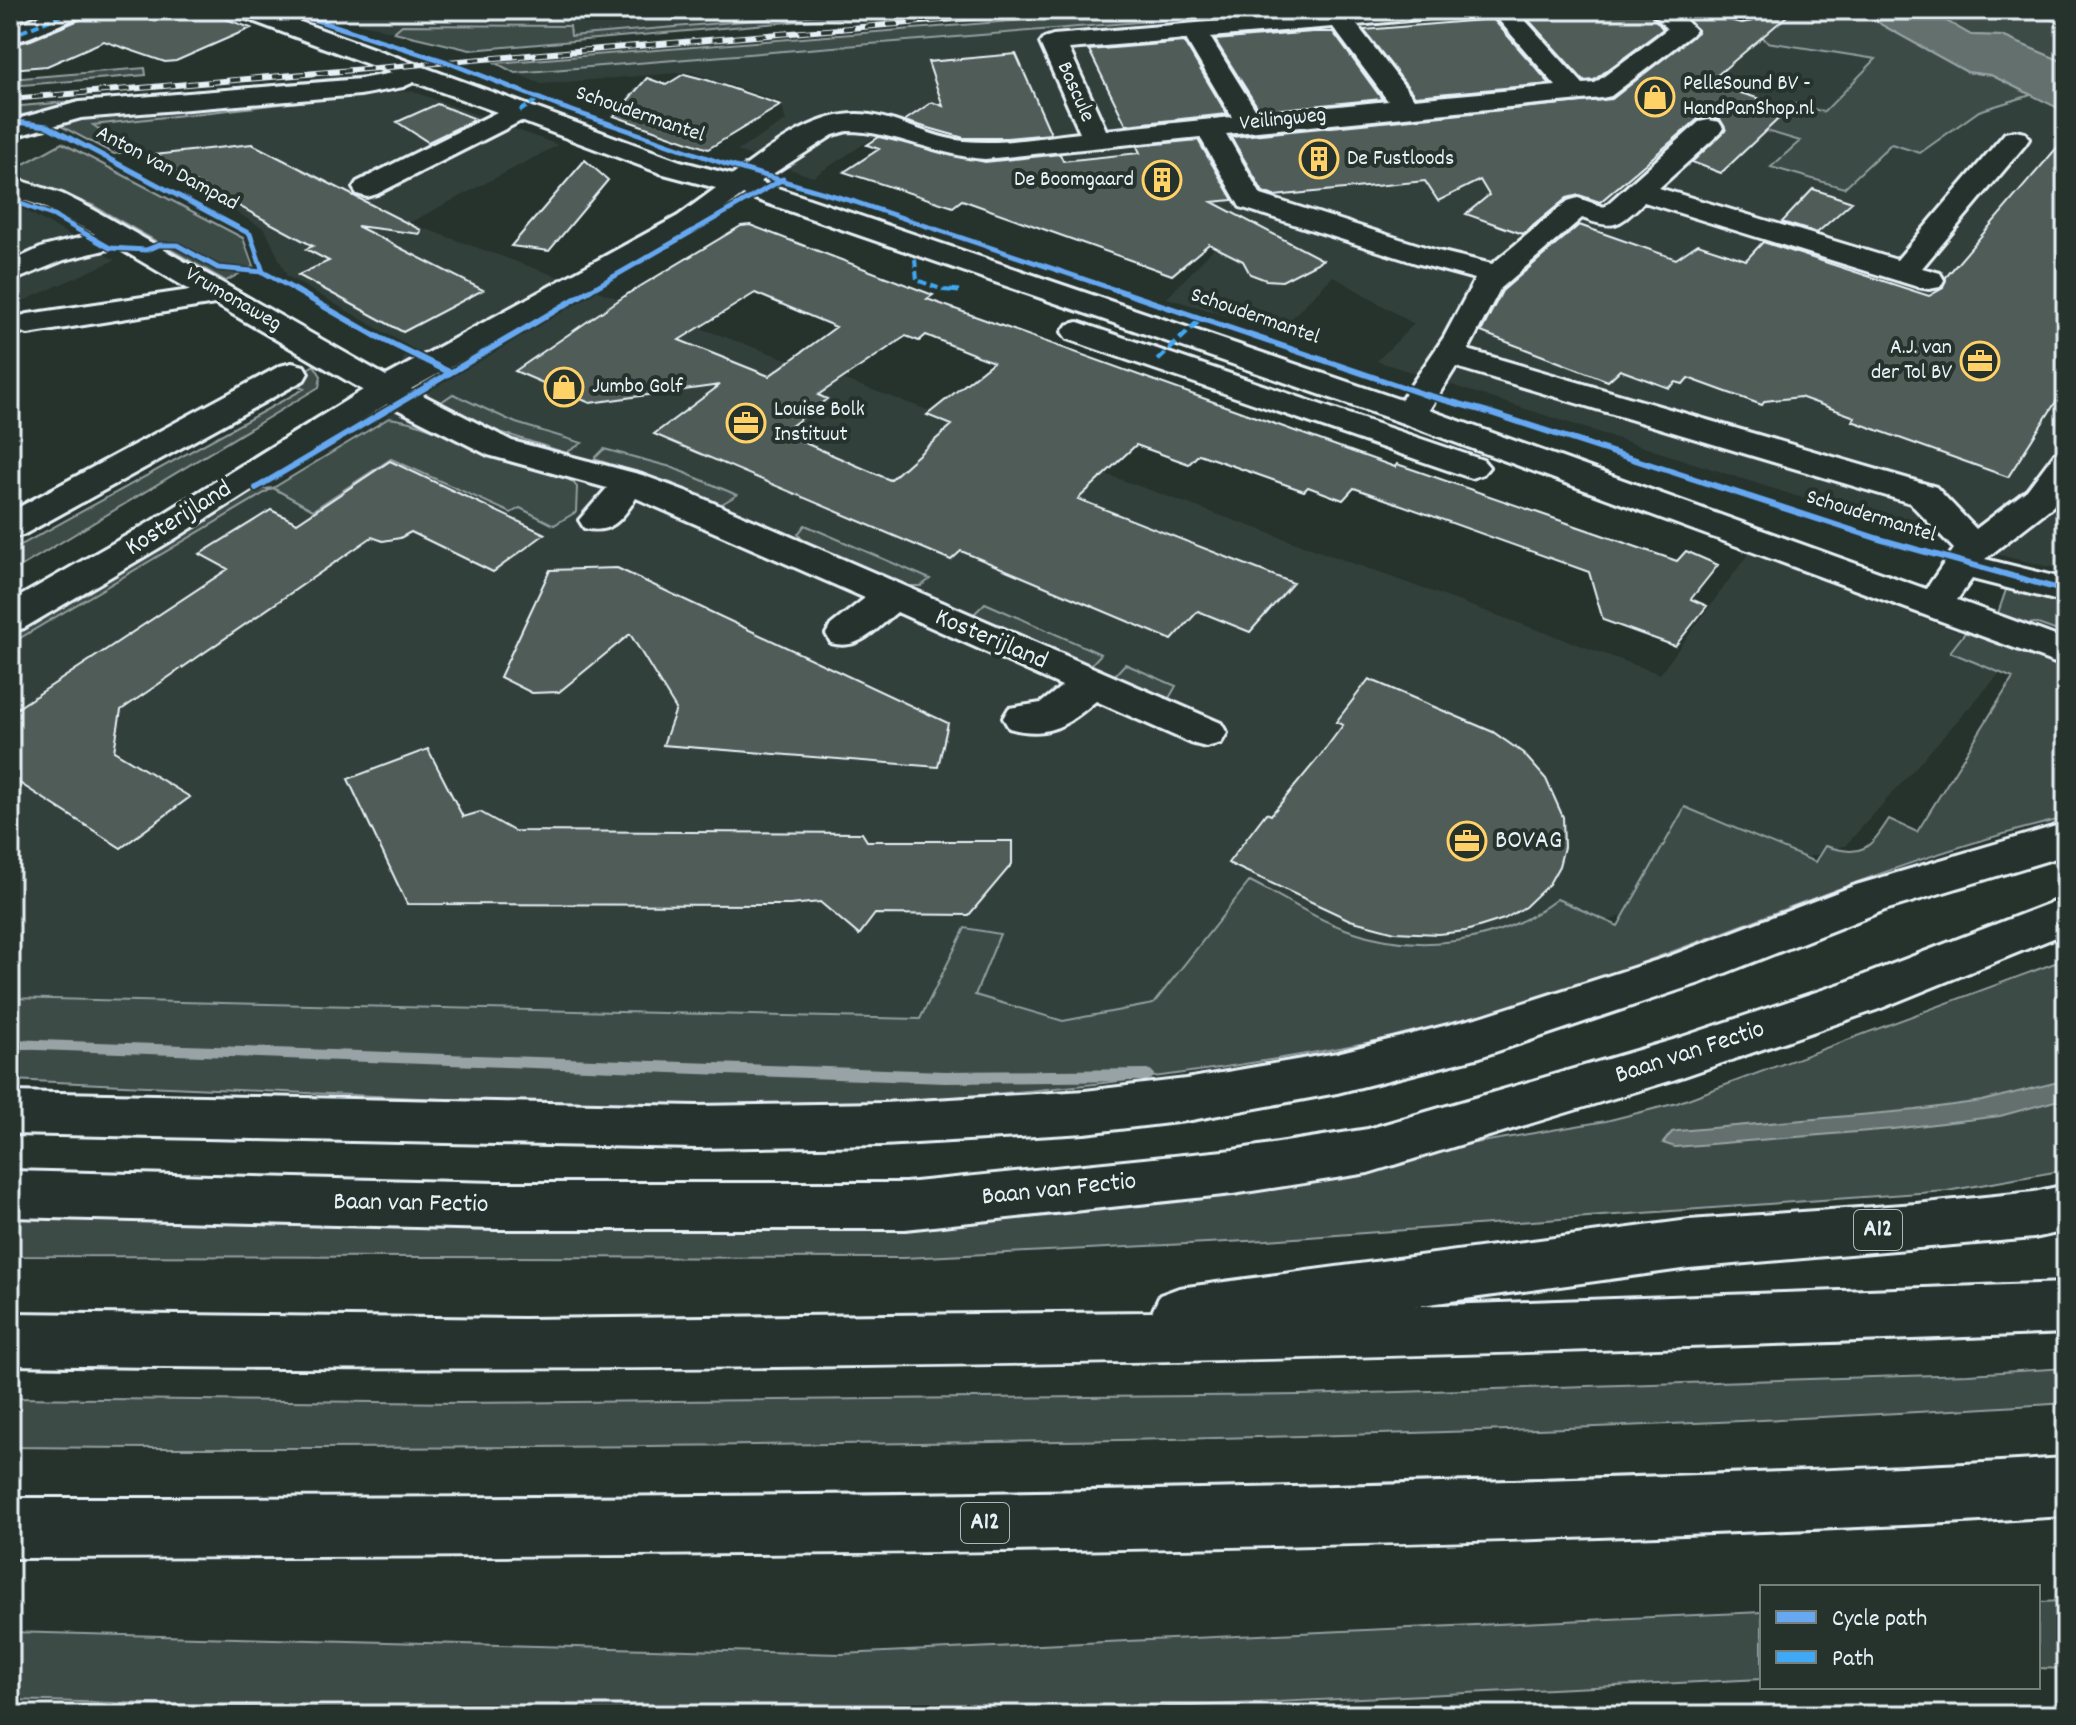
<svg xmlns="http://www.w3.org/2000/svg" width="2076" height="1725" viewBox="0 0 2076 1725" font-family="Dekko,sans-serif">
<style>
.built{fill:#333f3a}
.green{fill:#3e4b47;stroke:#939ea0;stroke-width:2}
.water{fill:#636f6d;stroke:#98a3a5;stroke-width:2}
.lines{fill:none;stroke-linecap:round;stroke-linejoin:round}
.stream{fill:#98a3a5;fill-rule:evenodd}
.building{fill:#505c59;stroke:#e8f1f8;stroke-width:2;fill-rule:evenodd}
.minor-casing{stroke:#e8f1f8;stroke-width:6}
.major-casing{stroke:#e8f1f8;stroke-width:6}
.highway-casing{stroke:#e8f1f8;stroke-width:6}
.minor{fill:#26332d;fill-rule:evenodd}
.major{fill:#26332d;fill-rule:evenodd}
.highway{fill:#26332d;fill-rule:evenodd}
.rail-casing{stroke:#e8f1f8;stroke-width:6}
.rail{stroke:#26332d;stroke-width:4;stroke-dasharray:11;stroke-linecap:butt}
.quiet-far1{stroke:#3fa9f5;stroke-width:4;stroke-dasharray:8 4;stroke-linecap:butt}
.quiet{stroke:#3fa9f5;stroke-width:5;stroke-dasharray:10 5;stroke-linecap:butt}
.cycleway-far1-casing{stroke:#26332d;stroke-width:8}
.cycleway-casing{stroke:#26332d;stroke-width:10}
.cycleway-far1{stroke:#66a8f1;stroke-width:5}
.cycleway{stroke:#66a8f1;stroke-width:6}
.labels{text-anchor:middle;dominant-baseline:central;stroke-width:8;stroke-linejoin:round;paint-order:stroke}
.far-poi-label{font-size:22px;fill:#e8f1f8;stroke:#26332d;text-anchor:start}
.far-street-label{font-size:22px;fill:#e8f1f8;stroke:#26332d}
.shield{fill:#26332d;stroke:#aeb8bb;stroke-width:2}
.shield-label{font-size:24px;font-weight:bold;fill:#e8f1f8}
.street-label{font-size:26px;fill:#e8f1f8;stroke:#26332d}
.poi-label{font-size:26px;fill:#e8f1f8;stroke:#26332d;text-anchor:start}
</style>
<rect width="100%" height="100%" fill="#26332d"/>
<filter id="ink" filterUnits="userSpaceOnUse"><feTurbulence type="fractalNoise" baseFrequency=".0125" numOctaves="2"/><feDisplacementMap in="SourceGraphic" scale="16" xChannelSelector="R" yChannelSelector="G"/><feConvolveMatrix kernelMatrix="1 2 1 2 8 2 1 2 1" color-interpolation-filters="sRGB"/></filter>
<g filter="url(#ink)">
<path class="built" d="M308,10H881L566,37L394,32Z
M1287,10H1753L1744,14L1767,42L1877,59L1824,112L1761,130L1801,141L1771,166L1891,143L1920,153L1979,111L2031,95L2066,113V571L1920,536L1377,361L1414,324L1333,276L1279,331L1167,298L1234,227L1010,186L873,138L813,177L737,151L786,121L781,102L690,72L541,84L515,73Z
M412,91L558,145L409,223L1660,674L1749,553L2017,654L1846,845L1409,984L1153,1004L1063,1021L975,995L1000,935L966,928L920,1019L10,997V644L382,422L408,346L287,276L265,229L130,151L92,125Z
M10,200L17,206L115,260L10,307Z"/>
<path class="green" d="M871,10H926L470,50L394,32L402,25L570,26L571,36Z
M1145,10H1287L515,73L496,63Z
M1753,10H1864L1882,25L1967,72L1991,75L2031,95L1979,111L1920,153L1891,144L1844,188L1771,167L1800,141L1760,129L1788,102L1824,112L1876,59L1767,42L1744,15Z
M1927,10H2029L2066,26V63L2002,36L1971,35Z
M145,68L146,75L10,86V79Z
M375,75L390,79L10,116V107Z
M352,93L354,96L93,125L130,151L114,154L55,123L72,117Z
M62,143L243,238L253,266L226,281L92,205L10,177V167L22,165Z
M314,365L321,376L319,387L10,573V551L304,389L286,382Z
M453,394L516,423L582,443L566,453L491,429L445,406L441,402Z
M389,418C432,423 472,450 513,464C531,469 567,472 577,487L576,512L554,525L520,508L511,513L391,459L313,510L273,488L10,644V627L246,491L273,488Z
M604,449L671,467L737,495L720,505L671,483L594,459Z
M805,525L930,579L921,586H904L803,541L798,534Z
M2007,587L2066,601V634L2035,623L2014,626L1996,619Z
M985,603L1101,654L1090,666L973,615Z
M1968,629L2066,662V818C1837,871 1626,989 1395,1037C1154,1087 909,1106 663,1109C589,1109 515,1102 442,1099C298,1093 154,1086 10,1080V998L920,1019L965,928L1000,934L975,995L1063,1021L1153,1004L1250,881C1282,897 1315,919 1348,930C1419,955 1498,944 1557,899L1618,926L1685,807L1815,862L1825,846C1862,857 1869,850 1889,819L1917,832L2013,678L1950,652Z
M1125,664L1176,686L1168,700L1113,677Z
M2066,959V1170L1947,1191L1267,1240L904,1258L10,1256V1216L1250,1181L1606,1121L1677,1103Z
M2066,1368V1403C1684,1428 1302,1438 920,1443C616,1447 313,1450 10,1447V1398L460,1403L1301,1395L1968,1374Z
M2066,1601V1669L2038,1668V1602Z
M1762,1612V1679L1002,1715H541L10,1700V1632L841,1654Z"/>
<path class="water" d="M1864,10H1927L1971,35L2002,36L2066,63V112L1991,75L1967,72L1882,25Z
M2066,1080V1098L2000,1116L1893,1129L1675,1147L1663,1143L1672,1132L1678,1131L1916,1110L1982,1101Z"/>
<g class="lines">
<path class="stream" d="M10,1039L945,1071L1147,1069L1152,1071L1154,1075L1152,1079L1147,1081L945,1083L10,1049Z"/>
</g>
<path class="building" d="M89,10H201L251,28L176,61L165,62L104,41L47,66L10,69V37L20,43L31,40L84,18Z
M1534,10H1653L1652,16L1663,29L1594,80L1584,81L1525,16L1538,15Z
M1680,10H1721L1730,20L1742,23L1753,21L1754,10H1794L1708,83L1790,108L1721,173L1692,162L1726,130L1720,119H1698L1600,202L1579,195L1567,198L1523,234L1466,214L1489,195L1480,180L1438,201L1425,181L1274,196L1263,192L1231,137L1612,99L1697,32Z
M1493,19L1550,84L1415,96L1364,30Z
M1313,32H1333L1382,99L1260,111L1215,40Z
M1184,42L1227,114L1126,125L1089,50Z
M1016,54L1051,134L1007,138H964L904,121L932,102L943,106L928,62Z
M684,74L707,80L781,105L708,149L614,116L647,78L666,85Z
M437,104L476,119L428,142L397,122Z
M879,137L985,162L1060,154L1063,161L1140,153L1137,146L1198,140L1233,200L1212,202L1323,260L1282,281L1266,280L1250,274L1243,261L1209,244L1172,275L962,200L953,207L844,172L879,149L867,145Z
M2066,137V386L2008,477L1852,421L1855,417L1800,397L1765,401L1762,405L1688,378L1683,384L1676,382L1669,388L1620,370L1608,381L1481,332L1502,291L1579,225L1676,259L1698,244L1746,260L1763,242L1929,296L1943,288L1946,277Z
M252,144L421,230L420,234L357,226L483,290L403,332L298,275L329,261L306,249L313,246L146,156Z
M585,160L608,180L549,251L511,246Z
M1813,189L1852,202L1817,233L1782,222Z
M750,225L933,295L927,299L1395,467L1397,464L1677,561L1686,551L1718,565L1691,599L1707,606L1675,646L1603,620L1589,572L1354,488L1343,500L1308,487L1304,491L1199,454L1189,464L1136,445L1078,499L1293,583L1250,632L1198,611L1172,640L961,551L951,560L654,434L720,385L590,403L515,371L629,293L741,226ZM755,293L836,327L769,376L679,340ZM926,335L993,362L927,415L952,425L890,480L782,433L827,399L818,395L906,336L919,341Z
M390,461L545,534L493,572L411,532L400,538L383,541L372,537L121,710L114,751L190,797L121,848L10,777V713L228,569L200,554L271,510L297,523Z
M617,568L948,723L938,767L663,745L676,709L630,634L559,692L532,693L500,677L550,570Z
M1369,679L1493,732L1523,753L1546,779L1563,817L1564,847L1559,866L1549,884L1525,907L1504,919L1466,931L1438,934L1395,932L1350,920L1228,863L1266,813L1271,815L1320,756L1343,725L1336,722Z
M428,749L463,817L480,812L514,831L862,833L867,841H1012V864L969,915L875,914L859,935L820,902L790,905L407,904L348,779Z"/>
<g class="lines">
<g class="minor-casing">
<path id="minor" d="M53,10H86L83,15L30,37L21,40L10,34L12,27Z
M233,10H268L680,161L733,175C771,147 820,107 870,115C902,120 932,138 964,141C1002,145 1042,137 1080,133L1040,43L1044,38L1053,35L1352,10H1452L1449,15L1440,17L1357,25L1414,99L1556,86L1490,10H1516L1583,84L1595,83L1667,29L1654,14L1656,10H1676L1695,30L1691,35L1611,96L1602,98L1226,134L1261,195L1438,251L1492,264L1568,201L1578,198L1604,207L1699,122L1709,120L1719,122L1723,128L1719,134L1659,188L1897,260L2005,133L2015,131L2025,133L2029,139L2025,145L1922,268L1940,273L1944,280L1940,287L1929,289L1918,287L1644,202C1619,225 1616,231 1582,218L1500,289L1468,350L1936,487L1976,529L2027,490L2054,454L2066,451V486L2053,506L1985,559L2066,579V603L1972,579L1957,600L2066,640V667L1397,421L743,195L698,228L411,389L512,441L642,475L688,492L1221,723L1227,733L1221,743L1206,747L1191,743L1096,701C1067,725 1048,739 1009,728L1003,718L1009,708L1041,703L1062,686L897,612C876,629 859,651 831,643L826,634L831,625L865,598L636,498C622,519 611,535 584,528L579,520L607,488L488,455L387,404L176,538L24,628L10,632V602L150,522L363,390L215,304L28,334L17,331L12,324L17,317L28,314L190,290L117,247L64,260L10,282V262L43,247L95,234L42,206L10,196V177L62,194L94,210L386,376L678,216L716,188L660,173L521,121L377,194L367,197L357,194L353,188L357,182L497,112L414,82L403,87L360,95L81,118L10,138V121L79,102L360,79L392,73L236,15ZM1333,27L1388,101L1258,114L1210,37ZM1186,39L1232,117L1106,130L1069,49ZM847,131C894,131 938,156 985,159L1200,137L1240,207L1416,263L1475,279L1444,337L1401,400L760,182L833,135ZM1456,367L1910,503L1954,549L1926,589L1429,410Z
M1724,10H1751L1753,14L1750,19C1738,22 1731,20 1724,10Z
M1078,322L1483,460L1489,467L1483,474L1471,478L1459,474L1067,339L1062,332L1067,325Z
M292,363L304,366L308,373L304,380L23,535L10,538V512L280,366Z"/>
</g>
<g class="major-casing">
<path id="major" d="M2066,823V855L1885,910L1700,983L1480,1057L1337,1093L1186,1121L1085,1133L883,1145L696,1148L10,1134V1092L696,1106L883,1103L1085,1091L1186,1079L1337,1053L1480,1017L1670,956L1856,885Z
M2066,897V933L1879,1009L1673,1080L1368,1173L1233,1194L905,1229H496L10,1217V1171L496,1183H905L1233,1150L1368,1129L1673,1040L1846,982Z"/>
</g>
<g class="highway-casing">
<path id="highway" d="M2066,1185V1231L2034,1238L1689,1268L1415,1306L2066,1283V1333C1381,1361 696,1376 10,1365V1313L524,1319L1152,1312L1160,1295L1179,1288L1689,1220L1916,1204L2034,1192Z
M2066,1458V1516L1947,1523C1302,1554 656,1556 10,1558V1498C510,1498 1009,1497 1508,1481C1694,1475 1880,1470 2066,1458Z"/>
</g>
<use href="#minor" class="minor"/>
<use href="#major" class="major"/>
<use href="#highway" class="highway"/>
<g class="rail-casing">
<path id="rail" d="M10,99L1062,10"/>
</g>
<use href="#rail" class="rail"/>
<path class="quiet-far1" d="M21,32L74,10
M520,111L540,98
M915,259L917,280L943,290L959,291"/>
<path class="quiet" d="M950,290L959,291
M1158,360L1203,317"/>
<g class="cycleway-far1-casing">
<path id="cycleway-far1" d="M285,10L447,62L558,106L725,164L855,202L1122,292
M10,121L47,126L250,234L263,272L299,292
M10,200L54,216L110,248L146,250L159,245H177L218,268L263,272
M587,292L783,179"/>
</g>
<g class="cycleway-casing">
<path id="cycleway" d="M295,290L374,335L449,372
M1117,290L1423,394L1488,412L1879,539L2066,591
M256,488L590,290"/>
</g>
<use href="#cycleway-far1" class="cycleway-far1"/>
<use href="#cycleway" class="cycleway"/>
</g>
</g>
<defs>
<g id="shop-ring" transform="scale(2)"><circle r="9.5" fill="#26332d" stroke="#ffd166" stroke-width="1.5"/><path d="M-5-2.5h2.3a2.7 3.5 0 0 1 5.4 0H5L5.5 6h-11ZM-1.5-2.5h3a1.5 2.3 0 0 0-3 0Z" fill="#ffd166"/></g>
<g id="building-ring" transform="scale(2)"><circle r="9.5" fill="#26332d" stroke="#ffd166" stroke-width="1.5"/><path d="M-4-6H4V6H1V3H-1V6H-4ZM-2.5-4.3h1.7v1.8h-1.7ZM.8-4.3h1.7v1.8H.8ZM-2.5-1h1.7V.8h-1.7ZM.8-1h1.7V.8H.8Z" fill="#ffd166"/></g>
<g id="office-ring" transform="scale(2)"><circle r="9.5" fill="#26332d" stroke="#ffd166" stroke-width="1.5"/><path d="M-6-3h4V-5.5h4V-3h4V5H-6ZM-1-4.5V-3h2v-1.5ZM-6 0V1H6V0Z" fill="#ffd166"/></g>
</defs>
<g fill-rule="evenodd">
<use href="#shop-ring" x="1655" y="97"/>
<use href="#building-ring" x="1319" y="159"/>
<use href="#building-ring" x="1162" y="180"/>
<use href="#office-ring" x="1980" y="361"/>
<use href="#shop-ring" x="564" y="387"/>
<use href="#office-ring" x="746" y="423"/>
<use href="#office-ring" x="1467" y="841"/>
</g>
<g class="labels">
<g class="far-poi-label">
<text x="1683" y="84">PelleSound BV -<tspan x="1683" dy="25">HandPanShop.nl</tspan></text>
<text x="1347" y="159">De Fustloods</text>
<text x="1134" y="180" text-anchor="end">De Boomgaard</text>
<text x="1952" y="348" text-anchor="end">A.J. van<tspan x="1952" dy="25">der Tol BV</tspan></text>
<text x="592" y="387">Jumbo Golf</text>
<text x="774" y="410">Louise Bolk<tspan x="774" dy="25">Instituut</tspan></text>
</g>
<g class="far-street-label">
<text transform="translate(1075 92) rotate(66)">Bascule</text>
<text transform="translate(640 115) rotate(19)">Schoudermantel</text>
<text transform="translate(1283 120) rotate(-6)">Veilingweg</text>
<text transform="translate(167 169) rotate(28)">Anton van Dampad</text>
<text transform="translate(233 300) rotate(30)">Vrumonaweg</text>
<text transform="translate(1255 317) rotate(19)">Schoudermantel</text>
<text transform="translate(1871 517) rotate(17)">Schoudermantel</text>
</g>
<g class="shield">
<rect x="1854" y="1210" width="48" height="40" rx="6"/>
<rect x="961" y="1503" width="48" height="40" rx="6"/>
</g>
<g class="shield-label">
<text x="1878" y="1230">A12</text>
<text x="985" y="1523">A12</text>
</g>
<g class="street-label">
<text transform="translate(179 519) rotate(-32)">Kosterijland</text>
<text transform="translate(991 640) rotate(23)">Kosterijland</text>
<text transform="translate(1690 1053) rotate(-18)">Baan van Fectio</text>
<text transform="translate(1059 1190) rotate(-6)">Baan van Fectio</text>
<text transform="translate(411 1204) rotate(1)">Baan van Fectio</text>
</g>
<g class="poi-label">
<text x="1495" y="841">BOVAG</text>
</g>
</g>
<rect width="2076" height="1725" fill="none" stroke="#26332d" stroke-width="40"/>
<rect x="20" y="20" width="2036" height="1685" fill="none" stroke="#e8f1f8" stroke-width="3" filter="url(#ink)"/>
<rect x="1760" y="1585" width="280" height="104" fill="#26332d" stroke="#747f7e" stroke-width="2"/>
<rect x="1776" y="1611" width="40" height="12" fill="#66a8f1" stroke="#747f7e" stroke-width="2"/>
<text x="1832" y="1625" font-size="24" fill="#e8f1f8">Cycle path</text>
<rect x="1776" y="1651" width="40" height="12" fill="#3fa9f5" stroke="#747f7e" stroke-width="2"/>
<text x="1832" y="1665" font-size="24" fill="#e8f1f8">Path</text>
</svg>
